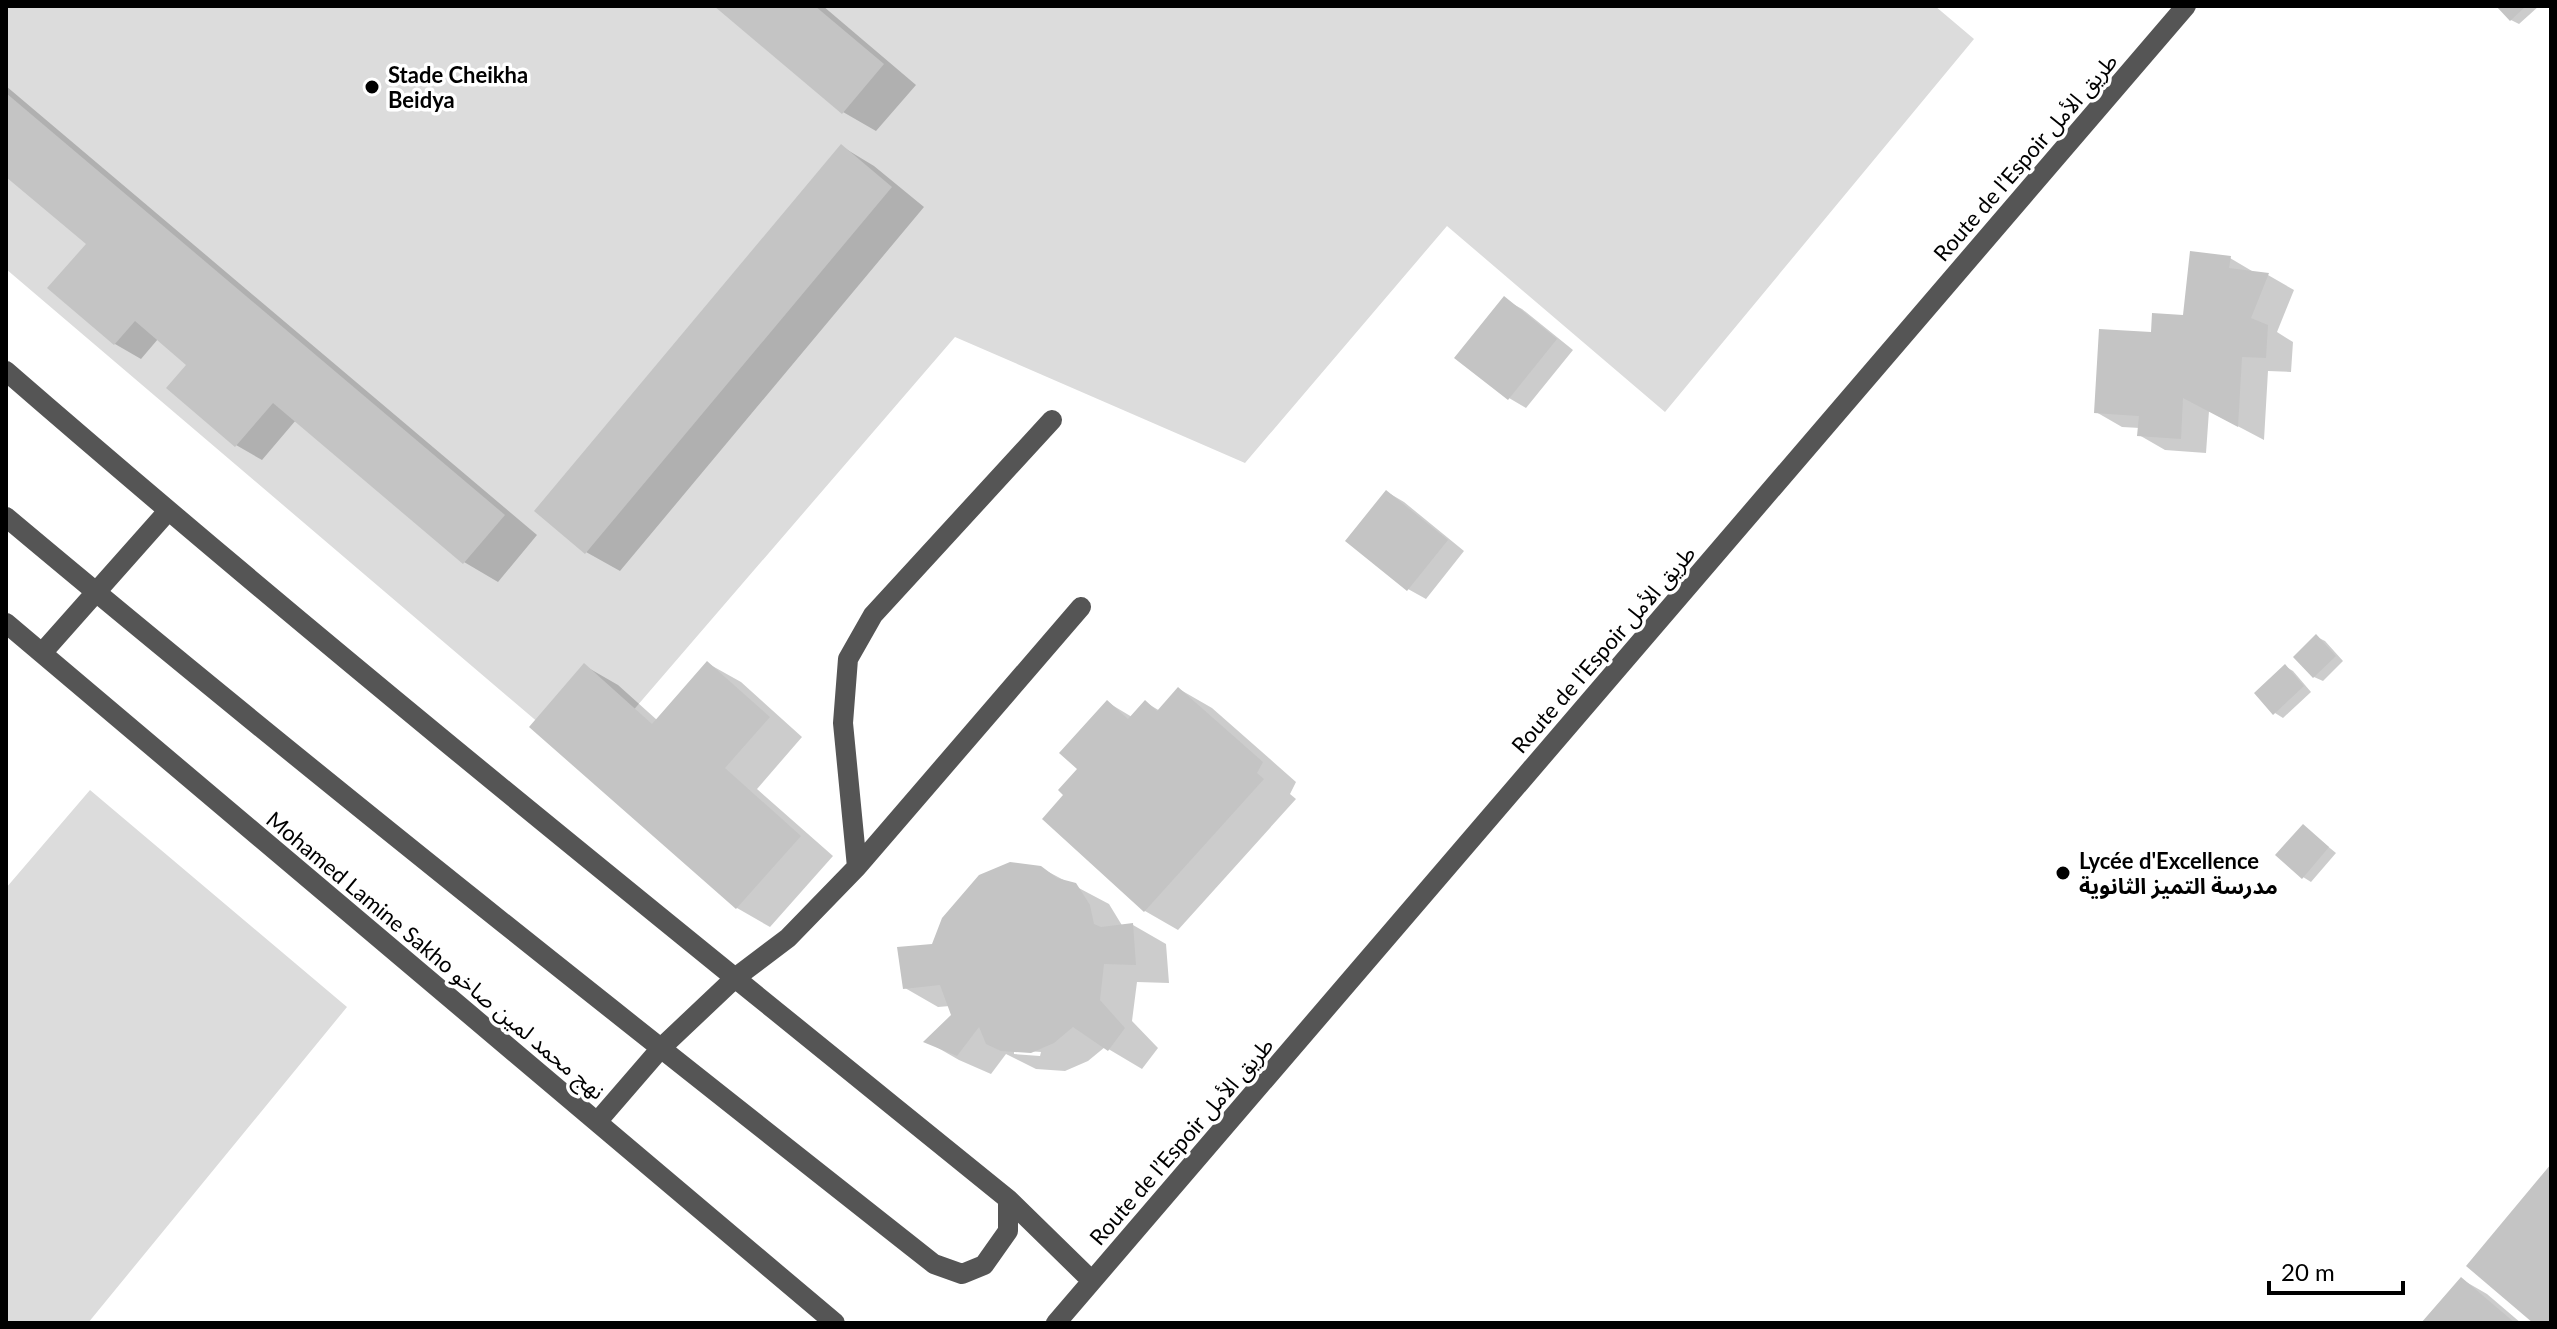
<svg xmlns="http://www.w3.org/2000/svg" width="2557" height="1329" viewBox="0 0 2557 1329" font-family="Lato,'Noto Sans Arabic',sans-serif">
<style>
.green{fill:#dcdcdc}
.shadow{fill:#0003;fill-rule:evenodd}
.building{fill:#c4c4c4}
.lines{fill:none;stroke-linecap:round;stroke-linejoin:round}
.minor{stroke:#555;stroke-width:20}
.poi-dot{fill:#000;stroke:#fff;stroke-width:3}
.labels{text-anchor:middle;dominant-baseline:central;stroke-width:7;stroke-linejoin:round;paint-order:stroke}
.poi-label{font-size:22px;font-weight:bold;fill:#000;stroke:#fff;text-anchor:start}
.street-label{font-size:22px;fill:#000;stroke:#fff}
</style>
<rect width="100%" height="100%" fill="#fff"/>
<path class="green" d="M6,6H1935L1974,39L1665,412L1447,226L1245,463L955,337L587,764L6,269Z
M90,790L347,1007L88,1323H6V888Z"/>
<path class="shadow" d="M718,6H823L916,85L876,131L843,112Z
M2498,6H2539L2519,24L2511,20Z
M6,86L537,535L498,582L464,562L296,420L262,460L236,445L189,364L158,339L141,359L115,344L50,288L89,245L6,175Z
M841,146L874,166L924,207L620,571L586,552Z
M2230,258L2257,274L2268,275L2294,290L2277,332L2293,342L2291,372L2268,371L2264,440L2209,411L2206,453L2165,450L2139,435L2140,428L2122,427L2096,412L2153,334L2184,317Z
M1504,299L1522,309L1573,350L1526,408L1509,398Z
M1387,492L1404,502L1464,551L1426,599L1408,589Z
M2317,637L2325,641L2343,661L2323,681L2314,677Z
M707,663L741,682L802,737L757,789L833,856L770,927L737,908L585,666L618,685L657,720Z
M2285,666L2293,671L2311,692L2283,718L2275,713Z
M1179,689L1212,708L1296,782L1290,794L1296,799L1178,930L1145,911L1066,794L1080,769L1107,702L1132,717L1145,702L1160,711Z
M2303,826L2336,853L2311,882L2303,877Z
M1041,868L1109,904L1123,927L1133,925L1166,944L1169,983L1137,982L1132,1021L1158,1048L1142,1069L1105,1047L1088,1061L1065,1071L1036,1069L1006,1054L991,1074L959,1060L926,1041L953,1015L950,1006L938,1007L905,988L934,946ZM1014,1050L1041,1052L1040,1056L1014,1054Z
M2461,1279L2487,1294L2521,1323H2424Z"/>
<path class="building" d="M714,6H815L884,64L842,114Z
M2496,6H2526L2510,21Z
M6,93L505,515L463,564L273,403L235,447L166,388L186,365L135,321L114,345L47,288L86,244L6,177Z
M841,144L892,187L585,554L534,511Z
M2190,251L2231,256L2229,268L2269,273L2251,318L2268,325L2266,358L2242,357L2238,427L2183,398L2181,439L2137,436L2139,416L2094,413L2099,329L2151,332L2152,313L2183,315Z
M1504,296L1557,339L1508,400L1454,358Z
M1386,490L1448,540L1407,591L1345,541Z
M2316,634L2336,656L2313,678L2293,657Z
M707,661L770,717L725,768L801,836L736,909L529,727L584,663L652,724Z
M2285,664L2304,686L2273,715L2254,693Z
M1178,687L1263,762L1257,773L1264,779L1144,912L1042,819L1063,795L1058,790L1077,769L1059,753L1107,700L1128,719L1145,700L1157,711Z
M2303,824L2329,847L2302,879L2275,855Z
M1010,862L1041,866L1057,878L1076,883L1090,905L1094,924L1101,927L1133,923L1136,965L1104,964L1100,1000L1125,1028L1108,1051L1073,1027L1054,1043L1031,1053L1001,1051L986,1044L979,1027L957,1056L923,1042L951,1015L940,985L903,989L897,947L932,944L942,918L979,875Z
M2551,1164V1323H2533L2466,1266Z
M2461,1277L2515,1323H2421Z"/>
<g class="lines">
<path class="minor" d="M6,371C333,655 671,926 1008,1199V1231L984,1265L962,1274L934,1264C622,1018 310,772 6,517
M6,623L835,1323
M42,653L168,511
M857,867L843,723L848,659L873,615L1052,420
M597,1122L661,1048L735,978L788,938L857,867L1081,607
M1008,1199L1092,1281
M1056,1323L2186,6"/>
</g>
<g class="poi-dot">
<circle cx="372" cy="87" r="8"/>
<circle cx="2063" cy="873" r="8"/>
</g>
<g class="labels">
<g class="poi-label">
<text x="388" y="74">Stade Cheikha<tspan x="388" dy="25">Beidya</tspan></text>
<text x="2079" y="860">Lycée d'Excellence<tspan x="2079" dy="25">مدرسة التميز الثانوية</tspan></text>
</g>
<g class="street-label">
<text transform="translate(2025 157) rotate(-49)">Route de l’Espoir طريق الأمل</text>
<text transform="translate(1603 649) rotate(-49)">Route de l’Espoir طريق الأمل</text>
<text transform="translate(436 955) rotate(40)">Mohamed Lamine Sakho نهج محمد لمين صاخو</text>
<text transform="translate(1181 1141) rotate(-49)">Route de l’Espoir طريق الأمل</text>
</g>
</g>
<rect width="2557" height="1329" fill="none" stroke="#000000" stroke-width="16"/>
<path d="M2269 1281v12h134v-12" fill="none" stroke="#000000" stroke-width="4"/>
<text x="2281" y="1281" font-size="24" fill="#000000" stroke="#ffffff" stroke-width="6" paint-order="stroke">20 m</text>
</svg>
